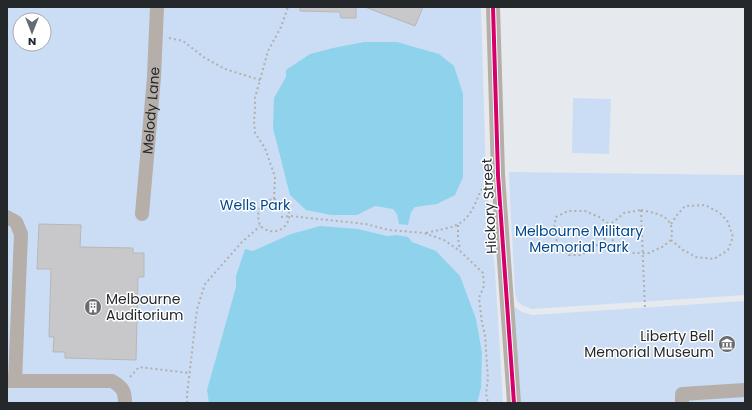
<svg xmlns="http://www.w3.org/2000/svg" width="752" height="410" viewBox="0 0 752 410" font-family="Poppins,sans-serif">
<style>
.green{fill:#caddf5;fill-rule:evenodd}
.water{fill:#8ed3eb}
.building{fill:#c8c8ca;stroke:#b7b7b9}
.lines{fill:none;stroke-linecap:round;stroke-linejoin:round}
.path{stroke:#b3aeaa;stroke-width:2;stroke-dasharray:2 3;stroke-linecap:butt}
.minor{stroke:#b6aea8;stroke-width:14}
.cycleway-casing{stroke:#fff;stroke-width:6}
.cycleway{stroke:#d6006c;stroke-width:4}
.labels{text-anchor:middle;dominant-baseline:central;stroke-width:3;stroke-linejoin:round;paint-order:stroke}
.street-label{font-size:14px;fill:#25282b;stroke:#fff}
.park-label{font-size:14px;fill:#00478c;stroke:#fff}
.poi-label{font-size:14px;fill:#25282b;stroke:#fff;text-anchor:start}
</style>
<rect width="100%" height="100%" fill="#e6eaee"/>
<path class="green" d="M7,7H481L486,178L495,271L503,403H7ZM20,20H44V44H20Z
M573,98L611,99L609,154L572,153Z
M509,172L745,175V295L532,309L523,306L517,301L515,292L510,197Z
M745,301V403H520L513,306L522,312L532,315Z"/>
<path class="water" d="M364,42H397L439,54L454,66L463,94V177L455,195L437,204L415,207L411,212L408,225L399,224L397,214L393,209L375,206L357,215H331L306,210L290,195L273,128L274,98L286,77V70L310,54L333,48Z
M320,226L358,229L387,236L396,235L408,237L412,242L436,251L460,276L476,319L482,353L481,388L477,403H209L207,390L236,287V276L245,249L253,251L291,234Z"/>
<path class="building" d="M300,7H356V18H341L340,12L300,11Z
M365,7H423L415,26Z
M39,224L81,225L80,247L133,248V253H144V277H138L136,360L65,358V352H53L54,337H49L51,269H37Z"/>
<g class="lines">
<path class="path" d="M169,38L183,41L205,58L225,69L260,80
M274,199L275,177L265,148L255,133L254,121L255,110V98L268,51L281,27L288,7
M274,199C300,206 289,235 269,231C266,230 263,228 260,226C256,212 258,202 274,199Z
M641,210C659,214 676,216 671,240L662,247L649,253H634L624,250L615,243L609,235L610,225L624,213Z
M641,210L645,310
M281,217L290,216L366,224L389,230L424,233L444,240L460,251L483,273L484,286L479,298L482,323L485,335L488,379L486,393L488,403
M671,224L677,215L685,206L705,205L720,213L728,222L733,237L728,250L714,259L696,257L683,250L671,240
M458,225V238L460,250
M426,233C449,227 464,229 475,204C479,196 479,191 486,185
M609,235L591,250L580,255H569L558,243L553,232L556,217L568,211H585L599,217L610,225
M130,377L139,367L189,373
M187,403V395L197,309L205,284L241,243L260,226"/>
<g class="minor">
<path d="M493,7L498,175L514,403"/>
<path id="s1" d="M142,214L154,77L157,7"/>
<path d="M7,217L16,222L21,234L15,381"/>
<path d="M7,381H112C122,387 125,390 125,403"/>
<path d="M682,403V394L745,390"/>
</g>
<g class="cycleway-casing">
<path id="cycleway" d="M493,7L498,175L514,403"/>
</g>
<use href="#cycleway" class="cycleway"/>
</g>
<defs>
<g id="building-disc" transform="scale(0.9)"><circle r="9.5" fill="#696c6f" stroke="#fff"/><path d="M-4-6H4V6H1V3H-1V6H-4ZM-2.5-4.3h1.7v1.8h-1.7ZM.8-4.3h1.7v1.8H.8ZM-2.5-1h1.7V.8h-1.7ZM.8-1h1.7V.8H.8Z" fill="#fff"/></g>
<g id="museum-disc" transform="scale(0.9)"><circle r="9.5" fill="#696c6f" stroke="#fff"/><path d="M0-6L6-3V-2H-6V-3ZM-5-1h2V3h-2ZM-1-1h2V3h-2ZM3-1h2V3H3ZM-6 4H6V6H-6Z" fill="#fff"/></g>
</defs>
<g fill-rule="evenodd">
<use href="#building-disc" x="93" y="307"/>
<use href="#museum-disc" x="727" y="344"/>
</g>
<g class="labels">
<g class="street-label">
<text stroke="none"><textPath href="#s1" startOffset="104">Melody Lane</textPath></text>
<text transform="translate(489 206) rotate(-93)">Hickory Street</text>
</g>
<g class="park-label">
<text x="255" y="205">Wells Park</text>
<text x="579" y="231">Melbourne Military<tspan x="579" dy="16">Memorial Park</tspan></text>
</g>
<g class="poi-label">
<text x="106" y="299">Melbourne<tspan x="106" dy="16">Auditorium</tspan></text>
<text x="714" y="336" text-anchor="end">Liberty Bell<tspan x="714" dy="16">Memorial Museum</tspan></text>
</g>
</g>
<rect width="752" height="410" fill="none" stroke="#25282b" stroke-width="16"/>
<g transform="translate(32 32) rotate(180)"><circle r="19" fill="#ffffff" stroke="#a8a9aa"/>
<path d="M0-3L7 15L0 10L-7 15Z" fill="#696c6f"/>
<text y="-6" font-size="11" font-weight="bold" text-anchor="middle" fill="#25282b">N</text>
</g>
</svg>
